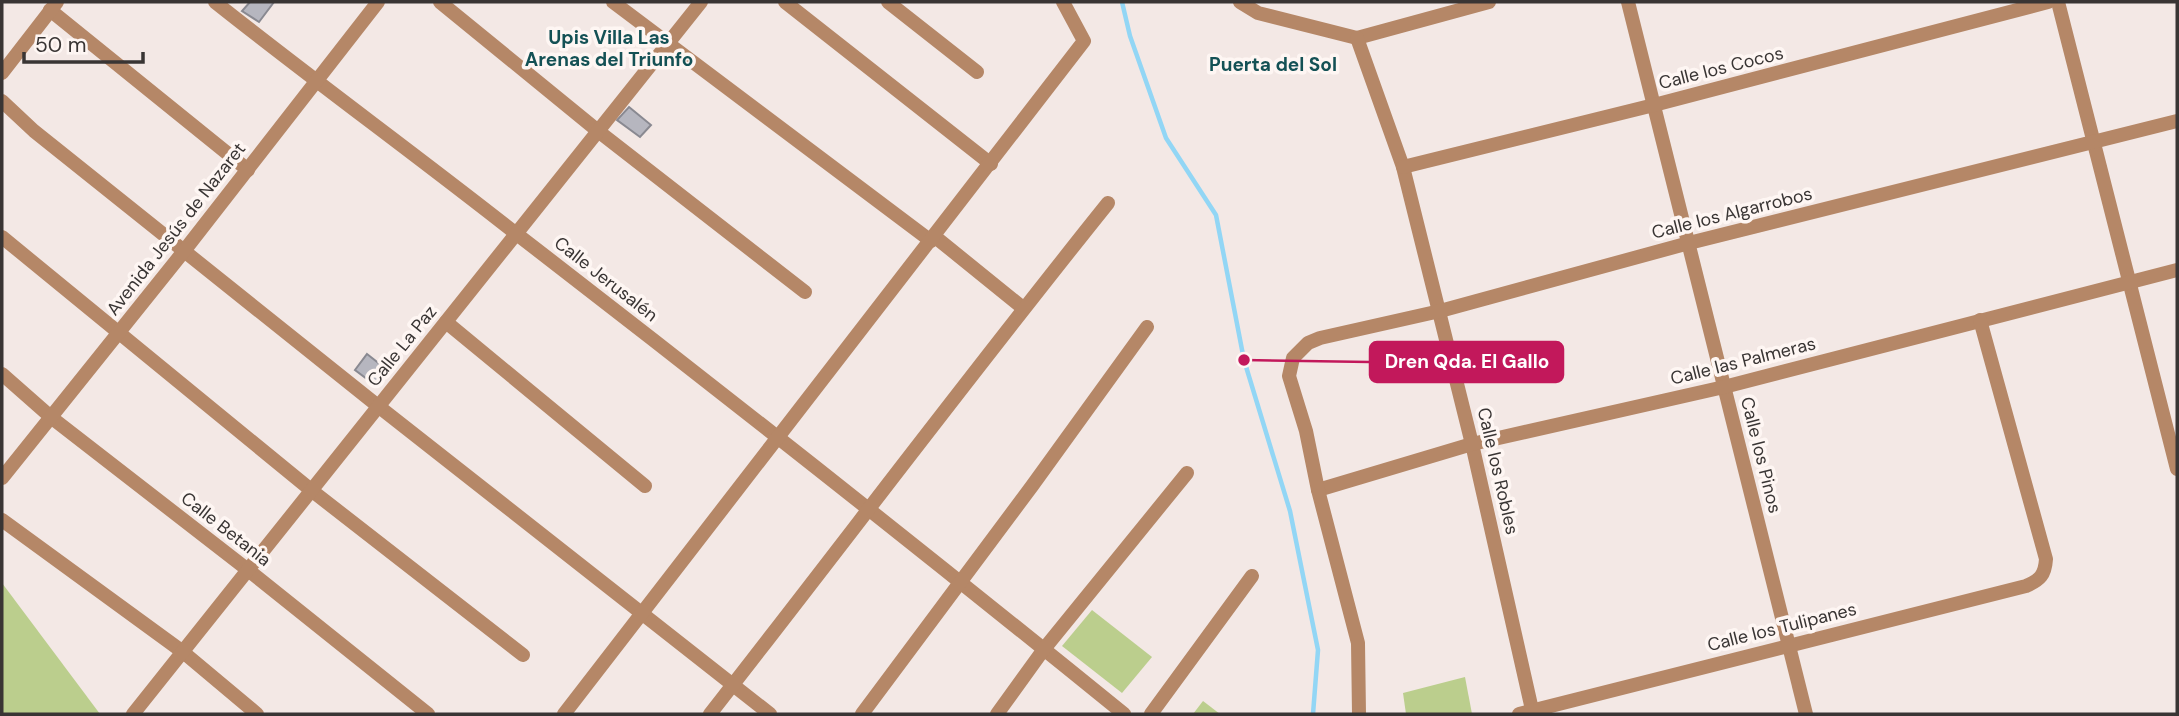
<svg xmlns="http://www.w3.org/2000/svg" width="2179" height="716" font-family="'DM Sans',sans-serif">
  <rect width="100%" height="100%" fill="#f3e8e5"/>
  <g fill="#bbce8d">
    <polygon points="2,583 100,714 2,714"/>
    <polygon points="1092,610 1152,657 1122,693 1062,646"/>
    <polygon points="1465,677 1472,714 1406,714 1403,693"/>
    <polygon points="1203,701 1220,714 1193,714"/>
  </g>
  <g fill="none" stroke-linecap="round" stroke-linejoin="round">
    <polyline stroke="#92d6f5" stroke-width="4.5" points="1122,2 1130,36 1166,138 1216,215 1244,360 1290,511 1318,650 1313,714"/>
  </g>
  <g fill="#b6b6bf" stroke="#898991" stroke-width="2">
    <polygon points="250,2 274,2 259,22 242,11"/>
    <polygon points="629,107 651,125 640,137 617,120"/>
    <polygon points="367,354 386,369 375,385 355,370"/>
  </g>
  <g fill="none" stroke-linecap="round" stroke-linejoin="round">
    <g stroke="#b58767" stroke-width="14">
      <path d="M 215,2 C 313,80 415,154 514,232 C 719,390 923,551 1124,714"/>
      <polyline points="440,2 598,131 805,292"/>
      <polyline points="613,2 931,241"/>
      <polyline points="785,2 991,164"/>
      <polyline points="888,2 977,72"/>
      <polyline points="1240,2 1258,13 1357,38 1489,2"/>
      <polyline points="1628,2 1806,714"/>
      <polyline points="2058,2 2177,469"/>
      <polyline points="50,10 248,170"/>
      <polyline points="1357,38 1403,167 1472,444 1533,714"/>
      <polyline points="2,73 57,2"/>
      <polyline points="2,101 34,131 378,406 770,714"/>
      <polyline points="1403,167 1654,105 2048,2"/>
      <polyline points="934,236 1023,308"/>
      <polyline points="2,237 311,490 523,655"/>
      <polyline points="446,322 645,486"/>
      <polyline points="2,374 52,418 248,570 428,714"/>
      <polyline points="2,478 184,251 378,2"/>
      <polyline points="1318,490 1472,444 1724,387 2177,270"/>
      <polyline points="2,520 183,652 257,714"/>
      <polyline points="133,714 701,2"/>
      <polyline points="564,714 1084,41 1063,2"/>
      <path d="M 710,714 C 843,544 973,371 1108,203"/>
      <polyline points="862,714 1032,486 1147,327"/>
      <polyline points="997,714 1044,649 1187,473"/>
      <polyline points="1151,714 1252,576"/>
      <polyline points="1359,714 1358,643 1318,490 1306,431 1289,376 1293,358 1308,343 1320,338 1440,311 1689,243 2177,121"/>
      <path d="M 1519,714 L 2026,586 C 2040,580 2045,575 2046,559 L 1980,320"/>
    </g>
  </g>
  <g text-anchor="middle" dominant-baseline="central" stroke-width="7" stroke-linejoin="round" paint-order="stroke">
    <g font-size="18" fill="#393534" stroke="#fef6f3">
      <text transform="translate(1721 68) rotate(-14)">Calle los Cocos</text>
      <text transform="translate(1732 213) rotate(-14)">Calle los Algarrobos</text>
      <text transform="translate(176 229) rotate(-52)">Avenida Jesús de Nazaret</text>
      <text transform="translate(606 279) rotate(38)">Calle Jerusalén</text>
      <text transform="translate(402 346) rotate(-51)">Calle La Paz</text>
      <text transform="translate(1743 361) rotate(-14)">Calle las Palmeras</text>
      <text transform="translate(1761 455) rotate(76)">Calle los Pinos</text>
      <text transform="translate(1498 471) rotate(77)">Calle los Robles</text>
      <text transform="translate(226 529) rotate(38)">Calle Betania</text>
      <text transform="translate(1782 627) rotate(-14)">Calle los Tulipanes</text>
    </g>
    <g font-size="19" font-weight="bold" fill="#145155" stroke="#fef6f3">
      <text x="609" y="37">Upis Villa Las<tspan x="609" dy="22">Arenas del Triunfo</tspan></text>
      <text x="1273" y="64">Puerta del Sol</text>
    </g>
  </g>
  <path fill="none" stroke="#c2185b" stroke-width="2.5" d="M1244 360L1370 362"/>
  <circle fill="#c2185b" stroke="#fef6f3" stroke-width="2.5" cx="1244" cy="360" r="7"/>
  <rect fill="#c2185b" stroke="#c2185b" stroke-width="2.5" x="1370" y="342" width="193" height="40" rx="7"/>
  <g font-size="19" text-anchor="middle" font-weight="bold" fill="#fff">
    <text x="1467" y="368">Dren Qda. El Gallo</text>
  </g>
  <rect width="2179" height="716" fill="none" stroke="#393534" stroke-width="7"/>
  <path d="M24 52v10h119v-10" fill="none" stroke="#393534" stroke-width="3.5"/>
  <text x="35" y="52" font-size="21" fill="#393534" stroke="#fef6f3" stroke-width="5" paint-order="stroke">50 m</text>
</svg>
